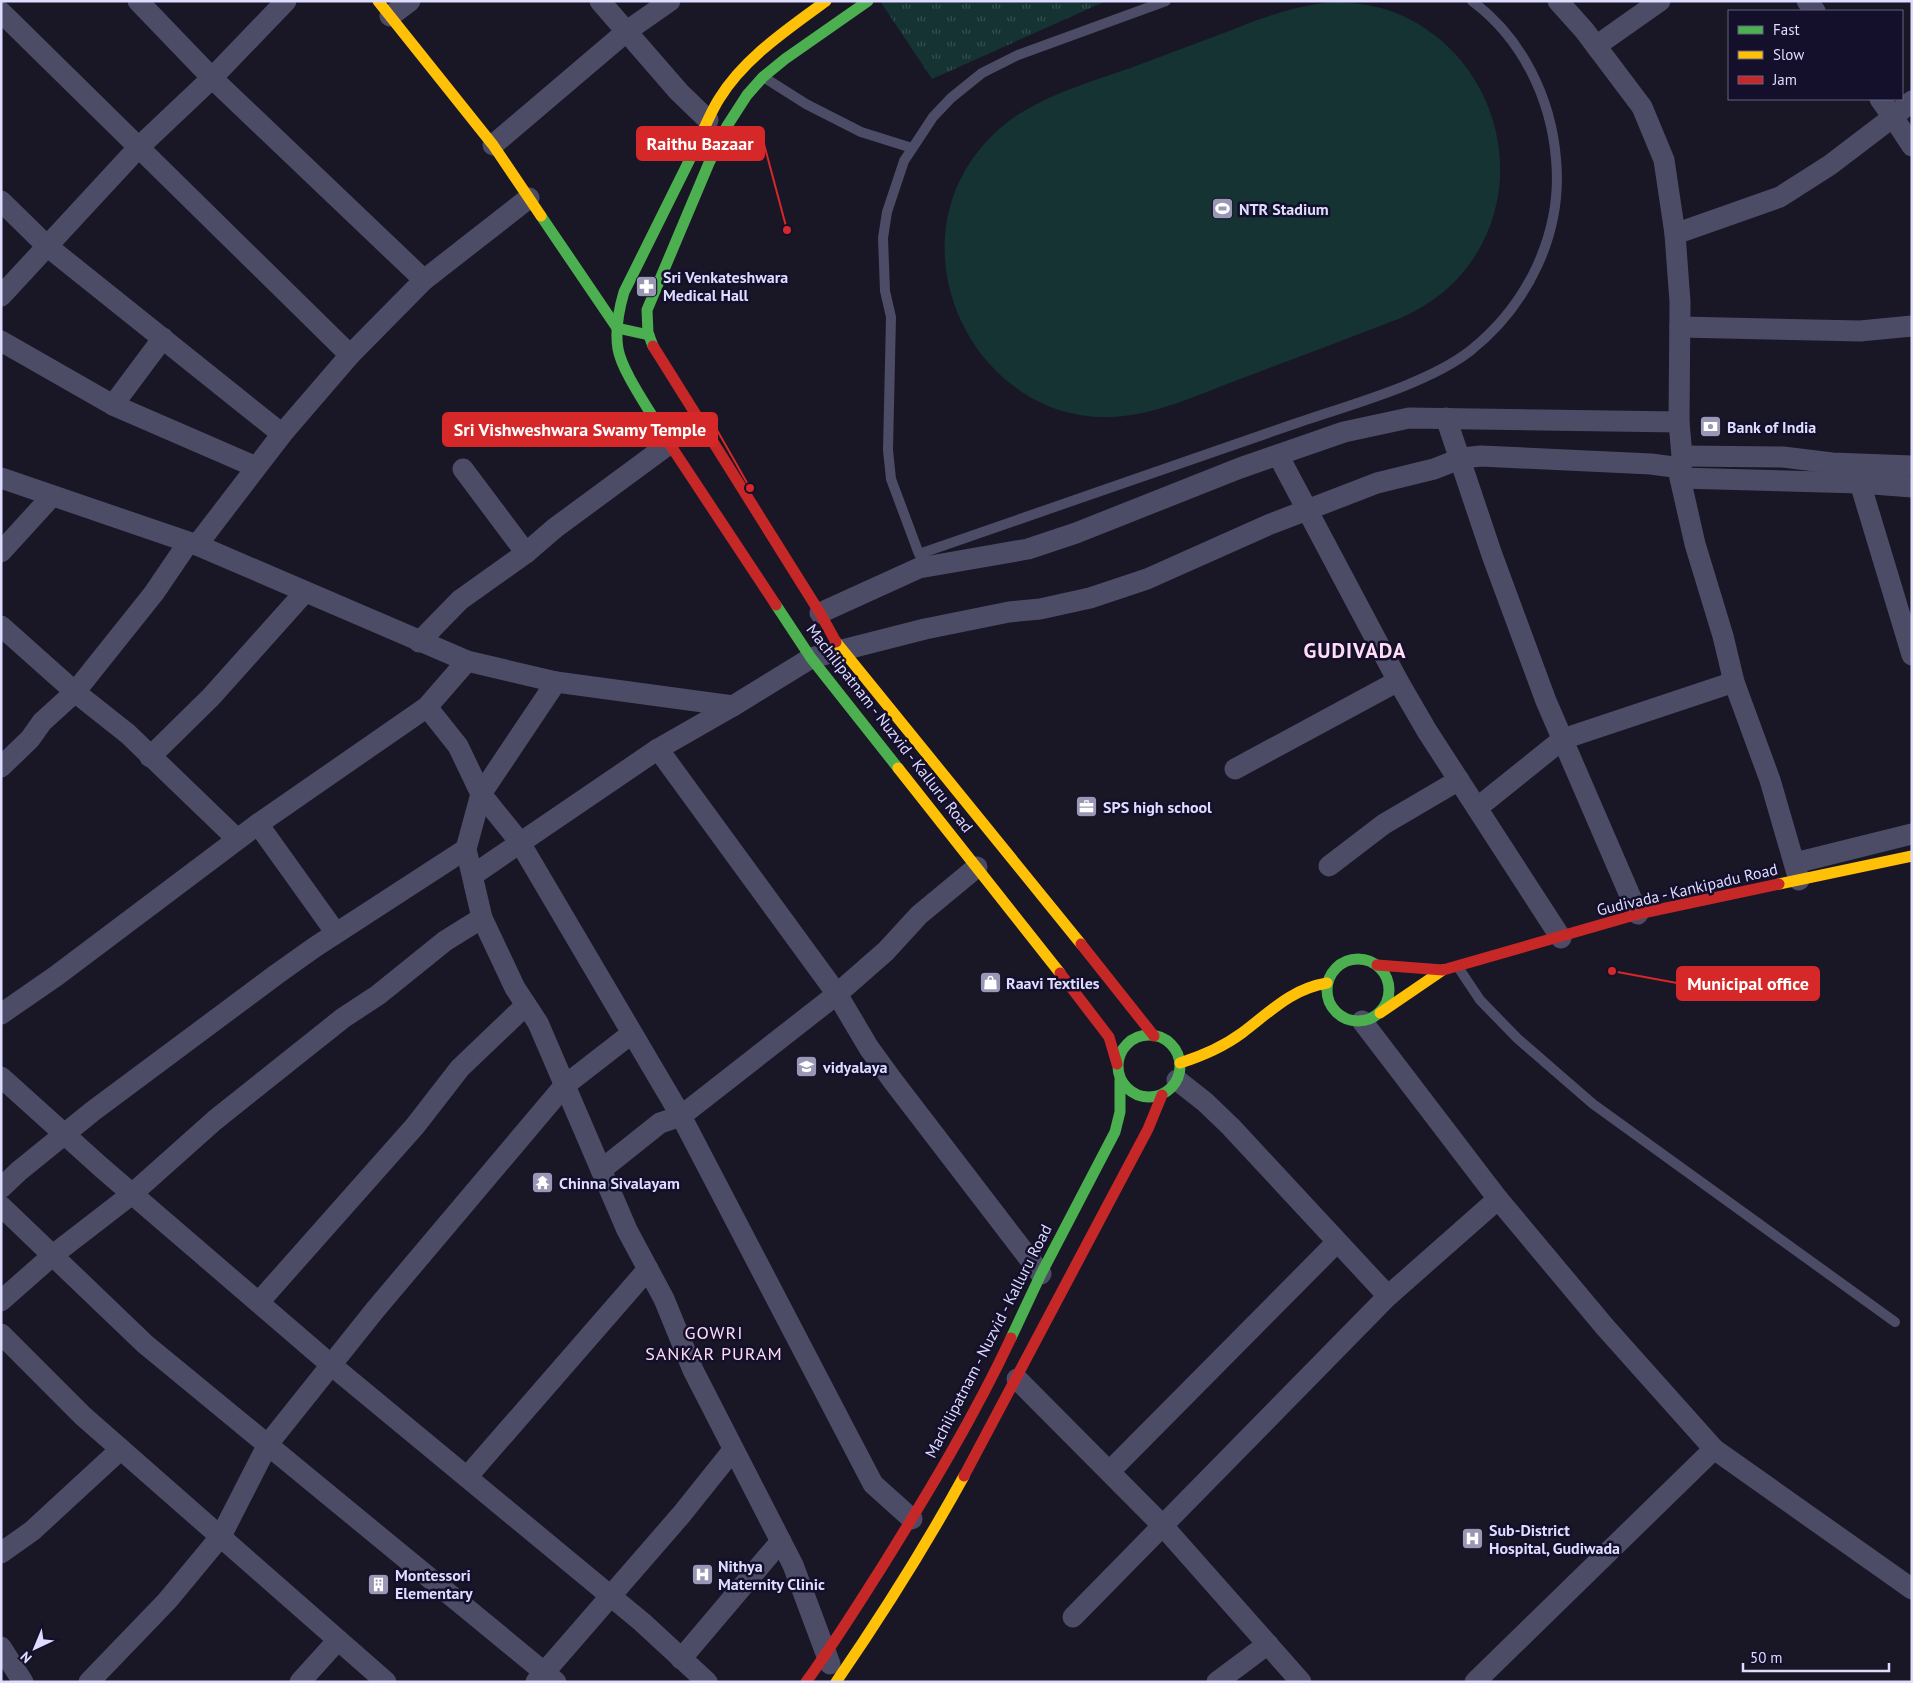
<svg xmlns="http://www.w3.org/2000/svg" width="1913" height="1683" font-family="'PT Sans',sans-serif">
  <defs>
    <pattern id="park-tufts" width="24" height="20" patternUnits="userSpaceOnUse" patternTransform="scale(1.25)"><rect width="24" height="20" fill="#143332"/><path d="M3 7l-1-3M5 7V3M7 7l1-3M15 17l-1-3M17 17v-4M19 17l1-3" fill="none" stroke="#365051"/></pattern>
  </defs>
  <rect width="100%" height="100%" fill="#191626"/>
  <polygon fill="url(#park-tufts)" points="880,1 1106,1 932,79"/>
  <path fill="#143332" d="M 1337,2 C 1360,3 1382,6 1403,16 C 1496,59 1530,178 1471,262 C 1453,288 1429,305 1401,318 C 1346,339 1291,360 1235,381 C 1195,396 1155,415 1112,417 C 979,422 896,260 976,154 C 989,137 1005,122 1024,111 C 1057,91 1097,80 1133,67 C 1165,55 1197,43 1229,31 C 1265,17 1298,4 1337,2 Z"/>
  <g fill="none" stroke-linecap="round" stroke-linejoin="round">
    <g stroke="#4c4c67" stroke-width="10">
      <path d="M 1166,1 L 1018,55 L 982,73 L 951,98 L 933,117 L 904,161 L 887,212 L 883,238 L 885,291 L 891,317 L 888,450 L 891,479 L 919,554 C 1043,511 1167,468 1291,425 C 1345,406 1426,385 1470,351 C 1528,305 1563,233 1556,159 C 1551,98 1522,38 1472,1"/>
      <polyline points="765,78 806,104 861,132 912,148"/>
      <polyline points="1458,967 1480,1000 1518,1039 1593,1104 1895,1322"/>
    </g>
    <g stroke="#4c4c67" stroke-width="21">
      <polyline points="138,1 212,78 424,280"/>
      <polyline points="600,1 679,92 708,120"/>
      <polyline points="1558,1 1584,30 1642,107 1664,160 1675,234 1680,302 1679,422 1682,456 1680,478 1695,544 1723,636 1734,682 1770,780 1799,880"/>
      <polyline points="1807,1 1815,11"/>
      <polyline points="1,12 350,355"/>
      <polyline points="390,16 410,1"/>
      <polyline points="1596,46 1660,1"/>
      <polyline points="1912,101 1893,117 1912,146"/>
      <polyline points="493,145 627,31 670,1"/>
      <polyline points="1,201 47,246 282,434"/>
      <polyline points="1675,234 1780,197 1830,165 1893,117 1880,99"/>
      <polyline points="1,296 138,148 212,78 286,1"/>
      <polyline points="1680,327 1860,331 1912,326"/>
      <polyline points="1,341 113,405 256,467"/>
      <polyline points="113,405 163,338"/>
      <polyline points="1446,418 1492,555 1546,701 1638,914"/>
      <polyline points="1278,455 1398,681 1427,731 1561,938"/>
      <polyline points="1682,456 1783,457 1832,463 1912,466"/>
      <polyline points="463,469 526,553"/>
      <polyline points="1,478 197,545 467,661 556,682 733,706 811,658 925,629 1009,612 1040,609 1090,598 1147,579 1268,525 1377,483 1434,469 1462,458 1481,456 1651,464 1681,468"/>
      <polyline points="1680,478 1860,483 1912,487"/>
      <polyline points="1860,483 1912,655"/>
      <polyline points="197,545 282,434 350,355 424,280 529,198"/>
      <polyline points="1,552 52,496"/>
      <polyline points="820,613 919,568 1028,549 1076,533 1240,468 1344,432 1409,418 1679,422"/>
      <polyline points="1,626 75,692 128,734 237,839"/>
      <polyline points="419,642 460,600 526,553 555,528 669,444"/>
      <polyline points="556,682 481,794 466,849 482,918 515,988 538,1023 627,1230 664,1299 693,1370 793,1565 830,1664"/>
      <polyline points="427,707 458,746 481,794 519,841 681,1116 873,1484 912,1519"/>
      <polyline points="658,749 837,994 869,1048 893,1081 1041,1274"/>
      <polyline points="150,757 211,697 305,592"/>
      <polyline points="1,767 30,739 42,722 75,692 154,593 188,543"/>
      <polyline points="1235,769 1398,681"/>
      <polyline points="1477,808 1563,739 1734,682"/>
      <polyline points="258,824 336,933"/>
      <polyline points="1795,863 1912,834"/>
      <polyline points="1329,866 1384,824 1459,780"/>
      <polyline points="473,875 658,749 733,706"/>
      <polyline points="1,1014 56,976 258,824 427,707 467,661"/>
      <polyline points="1362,1021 1498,1199 1605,1327 1714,1449 1912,1589"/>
      <polyline points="1,1077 102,1168 330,1364 642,1622 707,1682"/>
      <polyline points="1177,1080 1205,1102 1231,1127 1388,1296"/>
      <polyline points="601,1170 660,1123 681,1116 837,994 886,951 919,915 977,867"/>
      <polyline points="1,1188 19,1171 93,1111 277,974 315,947 466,849"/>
      <polyline points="1,1206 145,1344 556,1682"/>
      <polyline points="1,1301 53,1255 132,1194 215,1120 343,1018 378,995 445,941 482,918"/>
      <polyline points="259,1302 415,1126 460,1068 526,1005"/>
      <polyline points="1,1334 83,1416 386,1682"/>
      <polyline points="1017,1379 1163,1526 1301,1682"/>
      <polyline points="1110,1471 1337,1242"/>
      <polyline points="467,1477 648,1269"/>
      <polyline points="1,1553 32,1531 121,1449"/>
      <polyline points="1073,1617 1388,1296 1498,1199"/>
      <polyline points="1,1647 23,1682"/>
      <polyline points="681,1659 781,1541"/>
      <polyline points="89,1682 167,1601 221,1536 268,1444 375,1310 564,1086 631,1034"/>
      <polyline points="300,1682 338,1640"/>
      <polyline points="536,1682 681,1515 733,1450"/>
      <polyline points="1217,1682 1268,1644"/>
      <polyline points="1475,1682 1714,1449"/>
    </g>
    <g stroke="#4caf50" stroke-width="11">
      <polyline points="541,216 617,328 649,335"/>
      <polyline points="653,346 648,333 647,310 709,163 727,126 747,95 763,77 785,59 868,1"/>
      <path d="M 663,434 C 651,412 622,372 618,349 C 615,331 619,309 624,292 L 694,151"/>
      <polyline points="776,605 811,658 898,768"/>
      <circle cx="1358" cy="990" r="31"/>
      <circle cx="1149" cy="1066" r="31"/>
      <polyline points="1011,1338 1041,1274 1115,1132 1120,1112 1120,1080"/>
    </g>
    <g stroke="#ffc107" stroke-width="11">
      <polyline points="378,1 493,145 541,216"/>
      <path d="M 694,151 C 702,134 709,115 719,99 C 744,58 788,29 826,1"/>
      <polyline points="836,642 1081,944"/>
      <polyline points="898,768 1060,973"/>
      <polyline points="1779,884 1912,856"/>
      <polyline points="1380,1013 1443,970"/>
      <path d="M 1180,1063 C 1202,1056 1223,1047 1242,1033 C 1270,1012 1291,989 1327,983"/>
      <path d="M 836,1682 C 882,1615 925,1547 964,1476"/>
    </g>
    <g stroke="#c62828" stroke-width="11">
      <polyline points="653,346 820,613 836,642"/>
      <polyline points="663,434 776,605"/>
      <polyline points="1081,944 1154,1036"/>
      <polyline points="1377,965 1443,970 1638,914 1779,884"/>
      <polyline points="1060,973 1109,1037 1117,1064"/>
      <polyline points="964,1476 1148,1129 1162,1095"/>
      <path d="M 806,1682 C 833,1645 857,1606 882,1567 C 928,1493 974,1417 1011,1338"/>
    </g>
  </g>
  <defs>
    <symbol id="stadium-square" viewBox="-11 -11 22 22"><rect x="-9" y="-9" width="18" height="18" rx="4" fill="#9997b3" stroke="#14102c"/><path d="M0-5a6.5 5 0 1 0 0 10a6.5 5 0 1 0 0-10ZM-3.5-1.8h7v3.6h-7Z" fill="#fff"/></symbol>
    <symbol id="pharmacy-square" viewBox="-11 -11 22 22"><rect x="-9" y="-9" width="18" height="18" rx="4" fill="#9997b3" stroke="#14102c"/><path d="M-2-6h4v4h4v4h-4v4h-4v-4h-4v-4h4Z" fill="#fff"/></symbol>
    <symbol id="bank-square" viewBox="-11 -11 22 22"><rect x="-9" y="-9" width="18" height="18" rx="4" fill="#9997b3" stroke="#14102c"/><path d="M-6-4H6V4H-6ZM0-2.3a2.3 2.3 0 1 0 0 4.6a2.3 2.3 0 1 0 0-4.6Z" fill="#fff"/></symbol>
    <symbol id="office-square" viewBox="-11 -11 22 22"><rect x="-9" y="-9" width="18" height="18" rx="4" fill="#9997b3" stroke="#14102c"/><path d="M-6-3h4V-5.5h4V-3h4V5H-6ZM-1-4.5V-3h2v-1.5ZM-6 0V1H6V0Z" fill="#fff"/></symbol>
    <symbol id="shop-square" viewBox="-11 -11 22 22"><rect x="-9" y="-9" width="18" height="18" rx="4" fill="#9997b3" stroke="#14102c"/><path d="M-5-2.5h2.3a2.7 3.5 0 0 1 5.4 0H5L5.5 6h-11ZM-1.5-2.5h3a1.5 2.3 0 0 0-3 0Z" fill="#fff"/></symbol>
    <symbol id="university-square" viewBox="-11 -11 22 22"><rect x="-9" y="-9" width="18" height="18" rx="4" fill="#9997b3" stroke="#14102c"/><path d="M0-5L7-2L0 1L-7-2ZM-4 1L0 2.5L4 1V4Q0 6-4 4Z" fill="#fff"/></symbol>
    <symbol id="temple-square" viewBox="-11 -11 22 22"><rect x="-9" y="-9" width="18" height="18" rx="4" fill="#9997b3" stroke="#14102c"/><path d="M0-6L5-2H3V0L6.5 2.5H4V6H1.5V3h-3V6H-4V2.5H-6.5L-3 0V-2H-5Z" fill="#fff"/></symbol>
    <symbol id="hospital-square" viewBox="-11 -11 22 22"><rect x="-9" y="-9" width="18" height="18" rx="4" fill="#9997b3" stroke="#14102c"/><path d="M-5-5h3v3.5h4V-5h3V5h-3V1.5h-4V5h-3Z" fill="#fff"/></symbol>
    <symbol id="building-square" viewBox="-11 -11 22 22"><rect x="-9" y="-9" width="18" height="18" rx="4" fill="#9997b3" stroke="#14102c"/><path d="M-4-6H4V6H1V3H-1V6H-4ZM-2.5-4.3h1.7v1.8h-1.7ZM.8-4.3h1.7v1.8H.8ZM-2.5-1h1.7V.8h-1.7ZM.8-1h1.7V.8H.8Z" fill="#fff"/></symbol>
  </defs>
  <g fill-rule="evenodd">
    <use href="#stadium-square" x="1210" y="196" width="25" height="25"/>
    <use href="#pharmacy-square" x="634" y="274" width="25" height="25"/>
    <use href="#bank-square" x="1698" y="414" width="25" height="25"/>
    <use href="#office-square" x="1074" y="794" width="25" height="25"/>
    <use href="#shop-square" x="978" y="970" width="25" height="25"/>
    <use href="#university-square" x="794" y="1054" width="25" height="25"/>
    <use href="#temple-square" x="530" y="1170" width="25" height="25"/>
    <use href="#hospital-square" x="1460" y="1526" width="25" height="25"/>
    <use href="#hospital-square" x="690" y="1562" width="25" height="25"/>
    <use href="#building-square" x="366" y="1572" width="25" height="25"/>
  </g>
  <g text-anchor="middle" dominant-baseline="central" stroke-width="5" stroke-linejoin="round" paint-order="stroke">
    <g font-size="16" font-weight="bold" fill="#dedcff" stroke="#14102c" text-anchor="start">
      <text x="1239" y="209">NTR Stadium</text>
      <text x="663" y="277">Sri Venkateshwara<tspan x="663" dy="18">Medical Hall</tspan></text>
      <text x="1727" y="427">Bank of India</text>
      <text x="1103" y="807">SPS high school</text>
      <text x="1006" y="983">Raavi Textiles</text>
      <text x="823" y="1067">vidyalaya</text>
      <text x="559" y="1183">Chinna Sivalayam</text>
      <text x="1489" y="1530">Sub-District<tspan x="1489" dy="18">Hospital, Gudiwada</tspan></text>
      <text x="718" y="1566">Nithya<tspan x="718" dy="18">Maternity Clinic</tspan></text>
      <text x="395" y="1575">Montessori<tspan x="395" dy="18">Elementary</tspan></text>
    </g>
    <g font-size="16" fill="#dedcff" stroke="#14102c">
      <text transform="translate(890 728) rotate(52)">Machilipatnam - Nuzvid - Kalluru Road</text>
      <text transform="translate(1687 889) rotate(-13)">Gudivada - Kankipadu Road</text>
      <text transform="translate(988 1341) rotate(-63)">Machilipatnam - Nuzvid - Kalluru Road</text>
    </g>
    <g font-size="18" letter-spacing="1" fill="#ffdef4" stroke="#14102c">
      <text x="714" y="1332">GOWRI<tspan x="714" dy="21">SANKAR PURAM</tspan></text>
    </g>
    <g font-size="21" font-weight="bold" letter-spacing="1" fill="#ffdef4" stroke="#14102c">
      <text x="1355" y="650">GUDIVADA</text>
    </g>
  </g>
  <path fill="none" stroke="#d62828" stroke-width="2" d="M787 230L764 144M750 488L717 430M1612 971L1677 983"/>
  <g fill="#d62828" stroke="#14102c" stroke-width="2">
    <circle cx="787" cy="230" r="5"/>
    <circle cx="750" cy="488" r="5"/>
    <circle cx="1612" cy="971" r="5"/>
  </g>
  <g fill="#d62828" stroke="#d62828" stroke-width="2">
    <rect x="637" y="127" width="127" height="33" rx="5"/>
    <rect x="443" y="413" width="274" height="33" rx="5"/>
    <rect x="1677" y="967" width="142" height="33" rx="5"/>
  </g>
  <g font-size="18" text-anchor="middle" font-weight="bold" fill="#fff">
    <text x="700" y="150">Raithu Bazaar</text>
    <text x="580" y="436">Sri Vishweshwara Swamy Temple</text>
    <text x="1748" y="990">Municipal office</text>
  </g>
  <rect width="1913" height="1683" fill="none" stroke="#dedcff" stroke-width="5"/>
  <rect x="1728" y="10" width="175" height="90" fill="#14102c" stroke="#656280"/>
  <rect x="1738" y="26" width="25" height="8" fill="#4caf50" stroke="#656280"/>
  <text x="1773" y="35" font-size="15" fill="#dedcff">Fast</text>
  <rect x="1738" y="51" width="25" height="8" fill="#ffc107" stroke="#656280"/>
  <text x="1773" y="60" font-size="15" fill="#dedcff">Slow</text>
  <rect x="1738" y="76" width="25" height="8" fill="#c62828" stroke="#656280"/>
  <text x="1773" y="85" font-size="15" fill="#dedcff">Jam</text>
  <g transform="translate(35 1648) rotate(224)" stroke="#14102c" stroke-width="4" paint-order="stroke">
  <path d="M0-4L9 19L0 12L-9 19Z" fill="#dedcff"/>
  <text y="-8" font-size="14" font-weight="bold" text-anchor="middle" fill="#dedcff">N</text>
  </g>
  <path d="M1743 1663v8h146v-8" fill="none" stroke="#dedcff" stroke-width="2.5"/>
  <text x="1750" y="1663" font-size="15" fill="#dedcff" stroke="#14102c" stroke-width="4" paint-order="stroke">50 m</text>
</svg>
